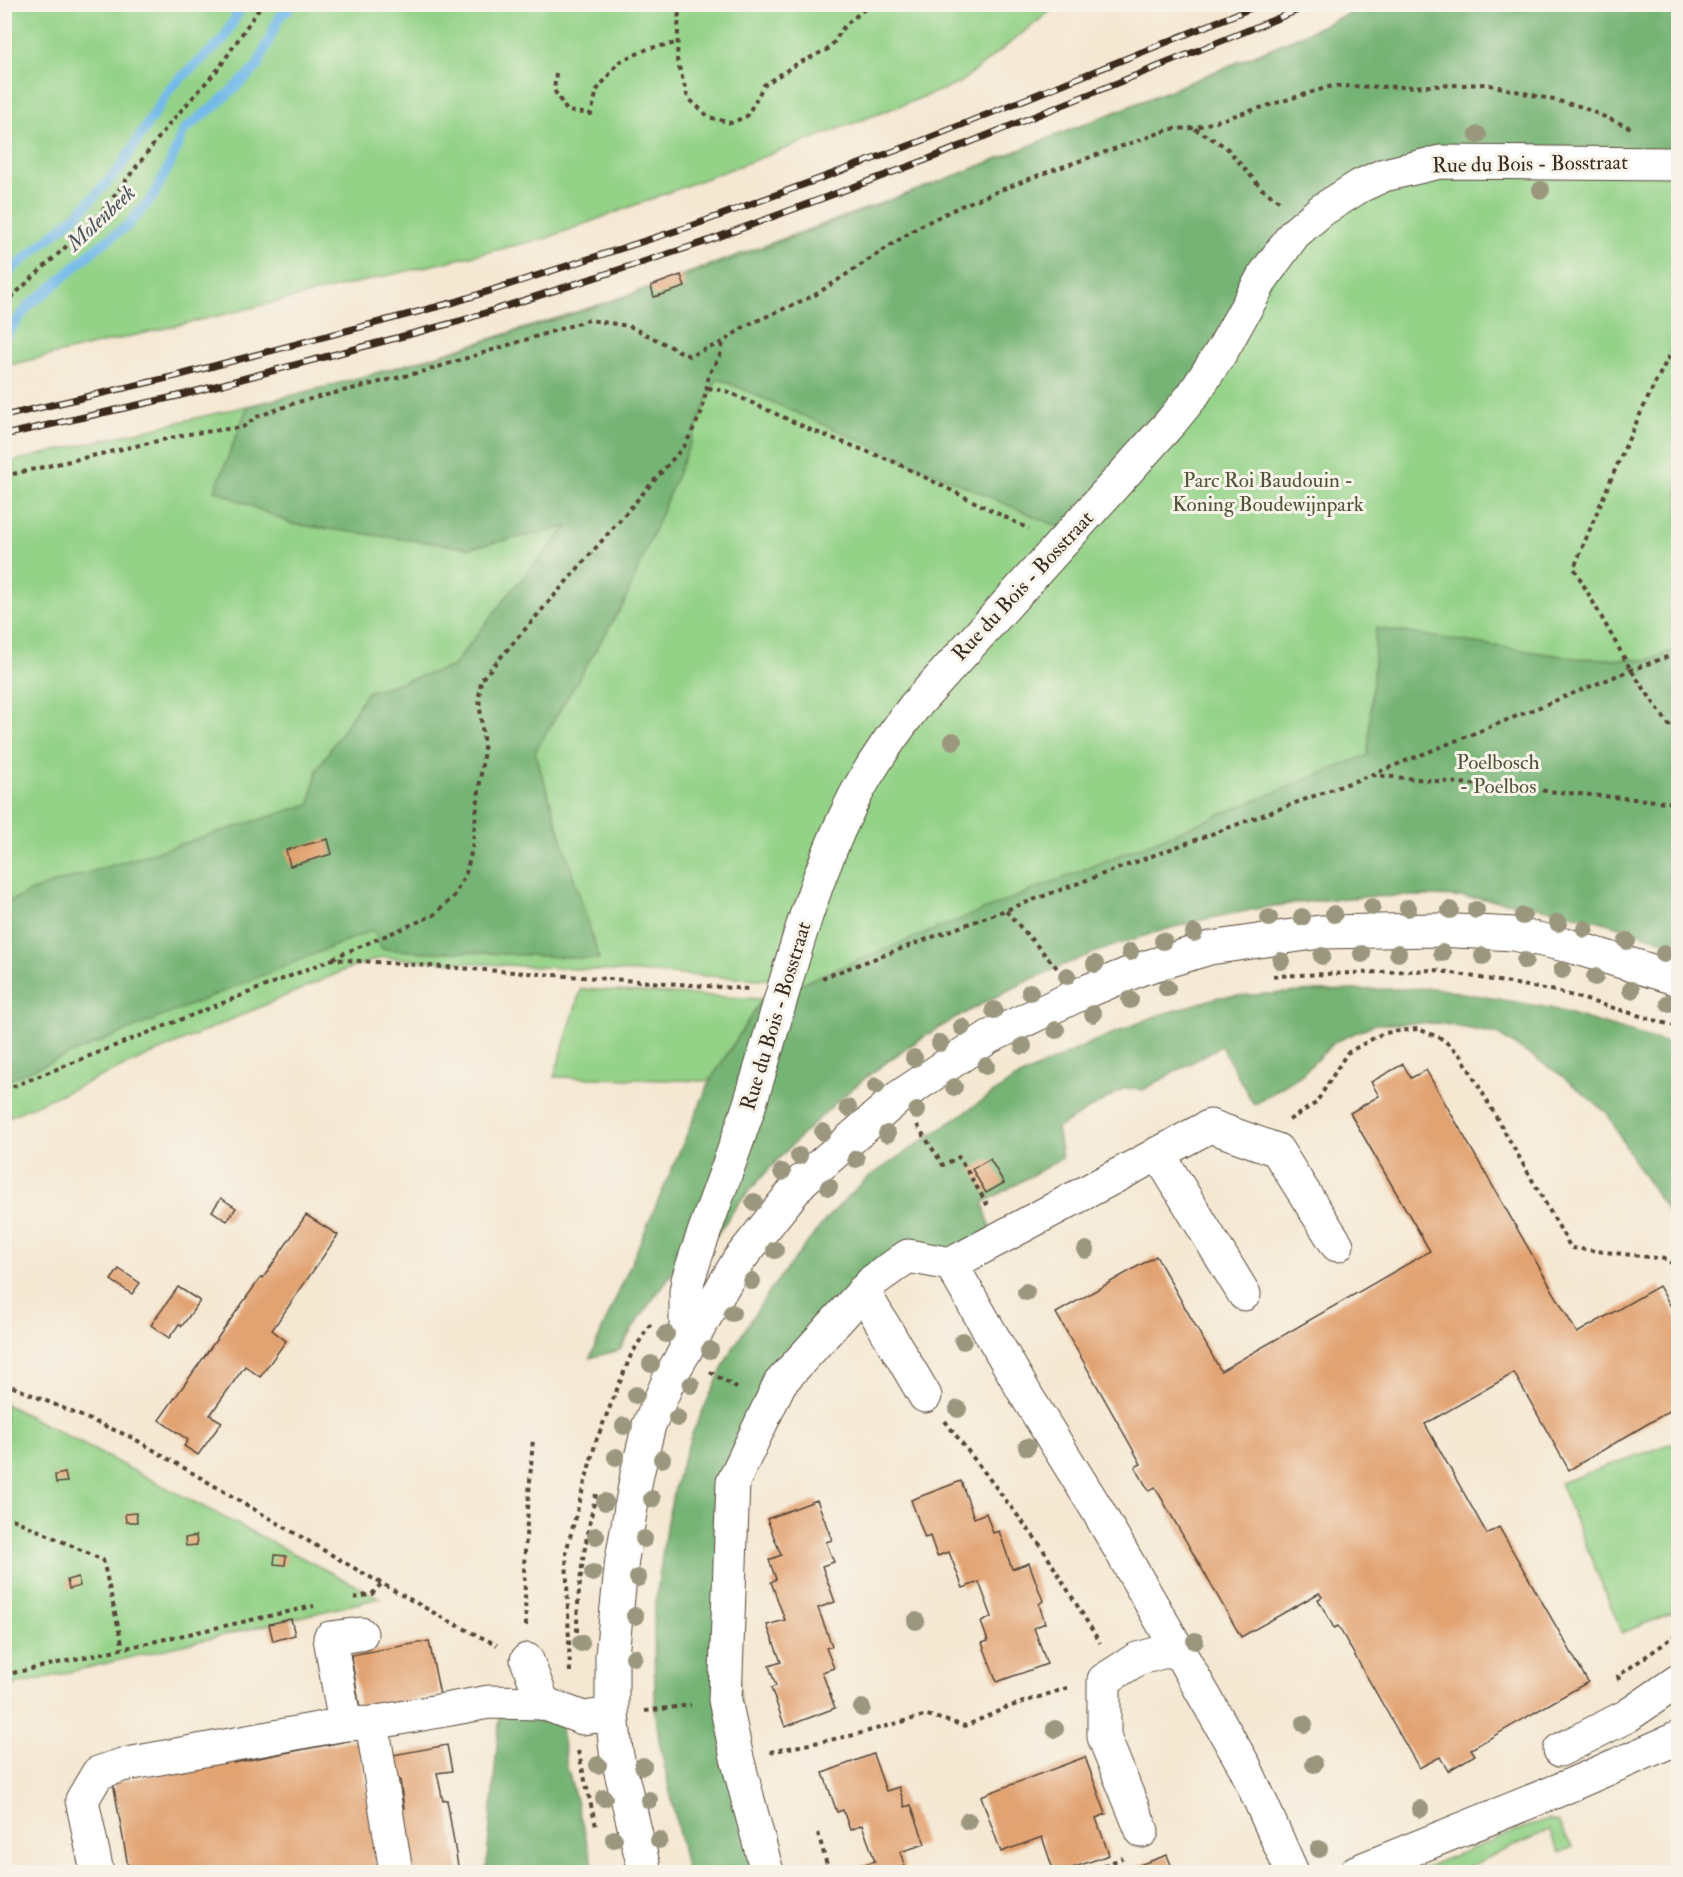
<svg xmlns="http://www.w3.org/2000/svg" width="1683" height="1877" font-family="'IM FELL Double Pica',serif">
  <rect width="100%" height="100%" fill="#f7f3e8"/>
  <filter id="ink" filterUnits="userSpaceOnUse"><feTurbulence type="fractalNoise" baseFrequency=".0167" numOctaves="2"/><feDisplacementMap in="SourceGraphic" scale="12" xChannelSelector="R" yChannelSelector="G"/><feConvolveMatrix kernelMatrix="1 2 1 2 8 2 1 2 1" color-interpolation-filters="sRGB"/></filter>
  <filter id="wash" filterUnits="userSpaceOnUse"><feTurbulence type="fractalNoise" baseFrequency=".008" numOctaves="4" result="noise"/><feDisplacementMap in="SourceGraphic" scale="24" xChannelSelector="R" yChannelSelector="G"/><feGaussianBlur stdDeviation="1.35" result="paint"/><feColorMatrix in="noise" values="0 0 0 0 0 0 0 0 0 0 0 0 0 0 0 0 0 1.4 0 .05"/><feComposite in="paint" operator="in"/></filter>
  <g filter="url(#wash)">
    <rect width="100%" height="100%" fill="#f5e8d3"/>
    <g fill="#93d287" stroke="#677e52" stroke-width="1.5">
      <polygon points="4,5 5,4 1058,5 958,84 547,238 5,366"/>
      <path d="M 1366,5 L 1678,5 L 1678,946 C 1633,930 1586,915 1538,906 C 1307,867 1053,933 868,1076 C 819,1113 777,1159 738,1204 L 779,980 L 415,960 L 383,957 L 345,970 L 8,1117 L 5,1122 L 5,463 L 319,389 L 425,359 L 611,301 L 939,182 L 1195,80 L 1316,29 Z"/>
      <polygon points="581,989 762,999 710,1081 554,1077"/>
      <polygon points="5,1404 372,1594 380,1598 11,1686 5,1721"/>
      <polygon points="1678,1441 1678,1610 1622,1633 1560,1483"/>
      <polygon points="1547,1819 1558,1822 1572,1847 1560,1853 1549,1830 1457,1872 1413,1872"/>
    </g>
    <g fill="#76b474" stroke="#586f49" stroke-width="1.5">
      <path d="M 1366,5 L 1678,5 L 1678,155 L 1350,184 L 1201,367 L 1063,529 L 717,378 L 625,601 L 535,752 L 599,959 L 468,952 L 422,952 L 382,949 L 373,930 L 5,1081 L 5,903 L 42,887 L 310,804 L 317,770 L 367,692 L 452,667 L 511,591 L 568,527 L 469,548 L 292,524 L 215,490 L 248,406 C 505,345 757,254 1002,157 C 1124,108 1248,63 1366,5 Z"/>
      <path d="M 1376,628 L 1575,658 L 1648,660 L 1678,649 L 1678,946 C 1618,924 1557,908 1493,900 C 1464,896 1435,896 1407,896 C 1257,896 1112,934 980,1005 C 940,1026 900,1050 865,1078 C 820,1114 780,1156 742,1199 C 731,1212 716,1239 705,1249 C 699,1254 689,1253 683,1259 C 676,1266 671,1275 665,1283 C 648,1305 633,1326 620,1350 L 590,1358 L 710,1081 L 762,999 L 1368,755 Z"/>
      <polygon points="1434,988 1550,1008 1678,1046 1678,1227 1634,1161 1607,1113 1558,1073 1497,1034 1438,1023 1375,1024 1335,1042 1301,1075 1254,1105 1221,1046 1143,1090 1125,1088 1057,1128 1062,1158 983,1203 991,1230 975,1244 936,1251 910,1238 864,1270 721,1478 755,1872 687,1872 659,1740 655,1707 654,1613 667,1521 678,1475 692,1434 728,1356 770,1290 827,1218 866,1179 1013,1080 1097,1040 1156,1016 1219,997 1316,991"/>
      <polygon points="500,1712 560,1723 567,1767 595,1872 486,1872"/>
    </g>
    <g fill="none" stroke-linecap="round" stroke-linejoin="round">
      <g stroke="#71b9e9" stroke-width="10">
        <polyline points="1672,4 1678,15"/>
        <polyline points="4,276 79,213 120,168 171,87 223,40 243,4"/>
        <polyline points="4,338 30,304 49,290 95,249 127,226 152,198 170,164 184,130 216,105 257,67 279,18 293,4"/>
      </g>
    </g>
    <g id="blocks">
      <g fill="#e2a372">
        <polygon points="681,275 685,287 654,297 651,286"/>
        <polygon points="328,839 332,854 290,866 286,850"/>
        <polygon points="1403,1064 1411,1078 1426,1070 1577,1333 1659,1286 1678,1319 1678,1406 1569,1470 1514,1373 1425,1424 1487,1534 1499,1527 1588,1682 1471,1749 1475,1755 1448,1771 1440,1757 1419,1768 1338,1626 1334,1628 1318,1599 1322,1597 1319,1593 1241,1637 1155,1487 1149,1491 1135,1467 1141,1464 1056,1313 1156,1256 1221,1371 1430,1251 1350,1113 1379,1096 1371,1082"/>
        <polygon points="990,1159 1004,1183 986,1193 972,1169"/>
        <polygon points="221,1198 236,1208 227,1221 212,1211"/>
        <polygon points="306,1215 338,1235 272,1330 286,1341 260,1377 245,1366 210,1415 222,1422 198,1455 184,1446 188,1440 159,1420 261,1277 263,1278"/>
        <polygon points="119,1269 140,1283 132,1294 111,1280"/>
        <polygon points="178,1287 200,1301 182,1326 179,1324 169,1338 151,1325"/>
        <polygon points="65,1473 67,1482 56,1483 55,1475"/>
        <polygon points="961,1481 974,1518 986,1513 993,1533 999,1531 1012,1569 1029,1563 1043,1601 1039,1604 1045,1623 1034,1628 1047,1664 997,1682 982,1643 988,1641 981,1622 992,1617 979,1582 963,1588 949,1552 937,1556 930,1536 925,1538 911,1500"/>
        <polygon points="817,1500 832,1540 826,1542 834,1562 822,1566 835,1602 818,1608 832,1646 826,1648 834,1668 822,1672 835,1708 785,1727 771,1688 776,1686 769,1666 781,1662 767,1625 785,1620 771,1582 776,1579 769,1560 781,1555 767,1519"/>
        <polygon points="136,1513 137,1522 126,1522 125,1514"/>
        <polygon points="196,1536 197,1545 186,1546 185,1538"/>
        <polygon points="275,1555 286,1556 285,1565 274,1564"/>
        <polygon points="78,1577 80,1586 69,1589 67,1580"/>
        <polygon points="291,1619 295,1635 273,1641 269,1624"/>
        <polygon points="429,1641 440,1695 360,1709 351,1655"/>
        <polygon points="358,1739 381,1868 353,1872 129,1872 113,1782 233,1761 233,1763"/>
        <polygon points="447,1745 452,1771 437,1773 443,1801 447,1800 459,1872 412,1872 400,1809 404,1808 400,1780 397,1781 393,1755"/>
        <polygon points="873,1754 886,1791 899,1787 905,1807 911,1805 925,1844 900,1852 907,1872 850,1872 849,1869 875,1861 862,1825 850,1830 843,1810 837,1812 823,1773"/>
        <polygon points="1085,1757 1106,1814 1096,1818 1109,1855 1061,1872 1054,1872 1042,1837 1001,1852 981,1796"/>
        <polygon points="1167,1855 1174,1872 1120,1872"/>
      </g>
    </g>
  </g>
  <g filter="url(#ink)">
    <use href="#blocks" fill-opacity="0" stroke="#574639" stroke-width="1.5"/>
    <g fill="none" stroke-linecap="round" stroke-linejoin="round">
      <defs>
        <g id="minor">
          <polyline points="1158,1153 1244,1294"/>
          <polyline points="863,1291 925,1396"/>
          <path d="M 686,1348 L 686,1291 L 688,1280 C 707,1219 732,1161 751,1100 C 782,1002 804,899 850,806 C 867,771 890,738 914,707 L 1171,422 L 1193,395 L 1223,349 L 1263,277 L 1294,234 L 1322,210 L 1360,186 L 1384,175 L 1440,162 L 1678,164"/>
          <polyline points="527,1660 543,1703 583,1718 612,1714"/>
          <polyline points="372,1723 396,1872"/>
          <polyline points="345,1724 330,1638 361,1634"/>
          <polyline points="1560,1750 1627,1716 1678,1681"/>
          <polyline points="1142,1831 1104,1737 1104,1680 1137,1659 1177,1648"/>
          <polyline points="97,1872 82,1800 98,1773 122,1765 345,1724 372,1723 489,1702 543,1703"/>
          <polyline points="645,1872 616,1751 612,1714 612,1655 622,1559 637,1474 649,1425 671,1375 738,1261 802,1181 899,1097 989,1037 1078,995 1140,969 1210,948 1320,932 1437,930 1514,934 1570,946 1678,979"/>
          <polyline points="767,1872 737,1758 725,1700 733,1482 780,1383 873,1281 908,1256 951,1264"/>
          <polyline points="1292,1872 1245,1767 1177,1648 1095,1506 1026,1395 951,1264 1210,1126 1277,1150 1337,1245"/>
          <polyline points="1356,1872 1559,1790 1678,1738"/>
        </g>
      </defs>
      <use href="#minor" stroke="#574639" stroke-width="35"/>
      <g stroke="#574639" stroke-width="4" stroke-dasharray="4.5 4.5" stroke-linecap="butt">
        <polyline points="679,4 677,60 688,98 709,117 731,123 747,116 764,85 795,65 830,48 845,25 871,4"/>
        <polyline points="556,73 554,90 567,111 591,114 597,90 619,62 650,48 677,43"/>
        <polyline points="1195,129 1226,147 1262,189 1279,201"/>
        <polyline points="4,304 97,218 170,123 219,68 262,4"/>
        <path d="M 1678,340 C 1637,414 1606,490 1574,568 L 1631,670 L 1678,738"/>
        <polyline points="708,388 726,391 811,430 892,461 1029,529"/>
        <polyline points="4,476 188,434 243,427 256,417 298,402 425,371 589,320 629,326 689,356 723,342 745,326 815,295 920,226 963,205 1042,174 1171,129 1194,128 1332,86 1404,87 1486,84 1579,106 1631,128"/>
        <polyline points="1372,775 1678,803"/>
        <polyline points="1006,911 1057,968"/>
        <polyline points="333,958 434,915 454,896 466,873 472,849 484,748 479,698 481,680 685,445 702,412 709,374 720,355 723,342"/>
        <polyline points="1273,976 1435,970 1556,991 1678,1027"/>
        <polyline points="822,978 1371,775 1631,670 1678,653"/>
        <polyline points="4,1090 333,959 748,989"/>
        <polyline points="1289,1120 1316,1103 1347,1053 1383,1033 1418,1029 1443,1039 1462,1057 1571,1248 1666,1259 1678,1268"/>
        <polyline points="917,1125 943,1165 959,1157 988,1206"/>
        <polyline points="1677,1317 1678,1317"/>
        <polyline points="710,1372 740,1390"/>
        <polyline points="4,1383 133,1438 354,1568 443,1618 497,1645"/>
        <polyline points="945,1421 1041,1546 1100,1643"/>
        <polyline points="4,1515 103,1560 123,1648"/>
        <polyline points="354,1598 372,1594 382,1583"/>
        <polyline points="526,1626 524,1565 533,1438"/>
        <path d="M 577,1641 C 576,1591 585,1542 596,1494"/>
        <polyline points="570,1672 566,1552 596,1441 631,1355 649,1326 653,1324"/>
        <polyline points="4,1675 314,1606"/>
        <polyline points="1619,1680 1618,1676 1678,1634"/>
        <polyline points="645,1711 691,1705"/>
        <polyline points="578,1751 596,1826"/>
        <polyline points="770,1752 854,1735 927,1715 965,1726 1008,1707 1070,1687"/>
        <polyline points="818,1833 829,1872"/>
        <polyline points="1087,1872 1123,1858"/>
      </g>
      <use href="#minor" stroke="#fff" stroke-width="33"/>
      <defs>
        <g id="rail">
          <polyline points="4,416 176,376 455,302 694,225 919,142 1261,4"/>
          <polyline points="4,435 178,396 460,321 702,243 926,160 1313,4"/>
        </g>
      </defs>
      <use href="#rail" stroke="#3b2a1e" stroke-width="7"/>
      <use href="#rail" stroke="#f7f3e8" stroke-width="4.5" stroke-dasharray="14" stroke-linecap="butt"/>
    </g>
    <g fill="#9b977e">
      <circle cx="1478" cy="135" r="9"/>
      <circle cx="1541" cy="190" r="9"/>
      <circle cx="953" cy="741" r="9"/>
      <circle cx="1372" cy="907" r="9"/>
      <circle cx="1408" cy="908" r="9"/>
      <circle cx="1450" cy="910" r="9"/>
      <circle cx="1476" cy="910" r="9"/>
      <circle cx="1334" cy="914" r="9"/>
      <circle cx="1523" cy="916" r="9"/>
      <circle cx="1302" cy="917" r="9"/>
      <circle cx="1269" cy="918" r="9"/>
      <circle cx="1558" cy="923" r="9"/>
      <circle cx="1585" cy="929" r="9"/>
      <circle cx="1194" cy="933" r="9"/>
      <circle cx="1163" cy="941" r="9"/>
      <circle cx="1627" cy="941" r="9"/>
      <circle cx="1130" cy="952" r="9"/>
      <circle cx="1398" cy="953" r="9"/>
      <circle cx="1442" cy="953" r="9"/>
      <circle cx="1362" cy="954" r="9"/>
      <circle cx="1664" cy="954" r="9"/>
      <circle cx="1322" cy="956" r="9"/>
      <circle cx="1483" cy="956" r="9"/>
      <circle cx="1281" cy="961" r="9"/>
      <circle cx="1525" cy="961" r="9"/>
      <circle cx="1095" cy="964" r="9"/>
      <circle cx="1562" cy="970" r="9"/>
      <circle cx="1067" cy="976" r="9"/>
      <circle cx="1595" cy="977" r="9"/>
      <circle cx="1167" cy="988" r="9"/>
      <circle cx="1631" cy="990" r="9"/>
      <circle cx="1030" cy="992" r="9"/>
      <circle cx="1130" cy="1000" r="9"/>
      <circle cx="1669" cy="1003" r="9"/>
      <circle cx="994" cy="1010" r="9"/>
      <circle cx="1093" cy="1014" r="9"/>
      <circle cx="962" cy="1027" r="9"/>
      <circle cx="1056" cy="1030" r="9"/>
      <circle cx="940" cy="1043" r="9"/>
      <circle cx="1023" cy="1046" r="9"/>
      <circle cx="914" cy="1058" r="9"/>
      <circle cx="986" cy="1066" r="9"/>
      <circle cx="876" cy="1086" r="9"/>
      <circle cx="954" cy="1087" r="9"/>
      <circle cx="848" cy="1108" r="9"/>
      <circle cx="917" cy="1111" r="9"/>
      <circle cx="823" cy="1132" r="9"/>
      <circle cx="887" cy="1134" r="9"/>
      <circle cx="799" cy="1156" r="9"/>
      <circle cx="856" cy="1159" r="9"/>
      <circle cx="782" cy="1172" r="9"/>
      <circle cx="829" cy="1187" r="9"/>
      <circle cx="754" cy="1202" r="9"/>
      <circle cx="775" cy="1250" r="9"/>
      <circle cx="1086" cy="1250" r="9"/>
      <circle cx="752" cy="1281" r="9"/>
      <circle cx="1026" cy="1292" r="9"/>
      <circle cx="732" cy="1313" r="9"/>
      <circle cx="666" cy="1334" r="9"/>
      <circle cx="963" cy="1341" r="9"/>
      <circle cx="710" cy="1350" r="9"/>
      <circle cx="651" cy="1364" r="9"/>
      <circle cx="691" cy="1385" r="9"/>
      <circle cx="636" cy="1395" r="9"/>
      <circle cx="958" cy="1409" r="9"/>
      <circle cx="677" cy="1418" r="9"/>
      <circle cx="624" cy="1426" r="9"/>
      <circle cx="1027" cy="1447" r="9"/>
      <circle cx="616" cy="1457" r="9"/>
      <circle cx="662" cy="1459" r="9"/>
      <circle cx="652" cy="1499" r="9"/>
      <circle cx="605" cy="1502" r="9"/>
      <circle cx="596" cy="1536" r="9"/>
      <circle cx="644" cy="1539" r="9"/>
      <circle cx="593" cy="1573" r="9"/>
      <circle cx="638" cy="1578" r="9"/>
      <circle cx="635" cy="1616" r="9"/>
      <circle cx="916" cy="1621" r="9"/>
      <circle cx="1195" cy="1641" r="9"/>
      <circle cx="581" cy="1643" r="9"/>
      <circle cx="634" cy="1657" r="9"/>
      <circle cx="862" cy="1708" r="9"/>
      <circle cx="1304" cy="1724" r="9"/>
      <circle cx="1055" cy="1729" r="9"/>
      <circle cx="1314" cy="1764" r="9"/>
      <circle cx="598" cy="1765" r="9"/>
      <circle cx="643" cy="1766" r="9"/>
      <circle cx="604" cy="1798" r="9"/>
      <circle cx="649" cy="1800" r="9"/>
      <circle cx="1420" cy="1809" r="9"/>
      <circle cx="968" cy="1821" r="9"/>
      <circle cx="614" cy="1839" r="9"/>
      <circle cx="659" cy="1840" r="9"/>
      <circle cx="1319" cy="1849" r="9"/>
    </g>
  </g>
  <g text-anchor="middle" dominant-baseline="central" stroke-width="6" stroke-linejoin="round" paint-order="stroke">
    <g font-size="21" fill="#3b2a1e" stroke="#f7f3e8">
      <text transform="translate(1530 164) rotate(-1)">Rue du Bois - Bosstraat</text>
      <text transform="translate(1023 586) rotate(-47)">Rue du Bois - Bosstraat</text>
      <text transform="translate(776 1016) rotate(-73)">Rue du Bois - Bosstraat</text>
    </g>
    <g font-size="21" fill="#515438" stroke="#f7f3e8">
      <text x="1268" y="480">Parc Roi Baudouin -<tspan x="1268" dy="24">Koning Boudewijnpark</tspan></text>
      <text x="1498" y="762">Poelbosch<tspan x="1498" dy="24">- Poelbos</tspan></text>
    </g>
    <g font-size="22" font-style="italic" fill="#4b555b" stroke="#f7f3e8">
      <text transform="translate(101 218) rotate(-43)">Molenbeek</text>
    </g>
  </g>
  <rect width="1683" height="1877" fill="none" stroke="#f7f3e8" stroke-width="24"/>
</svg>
